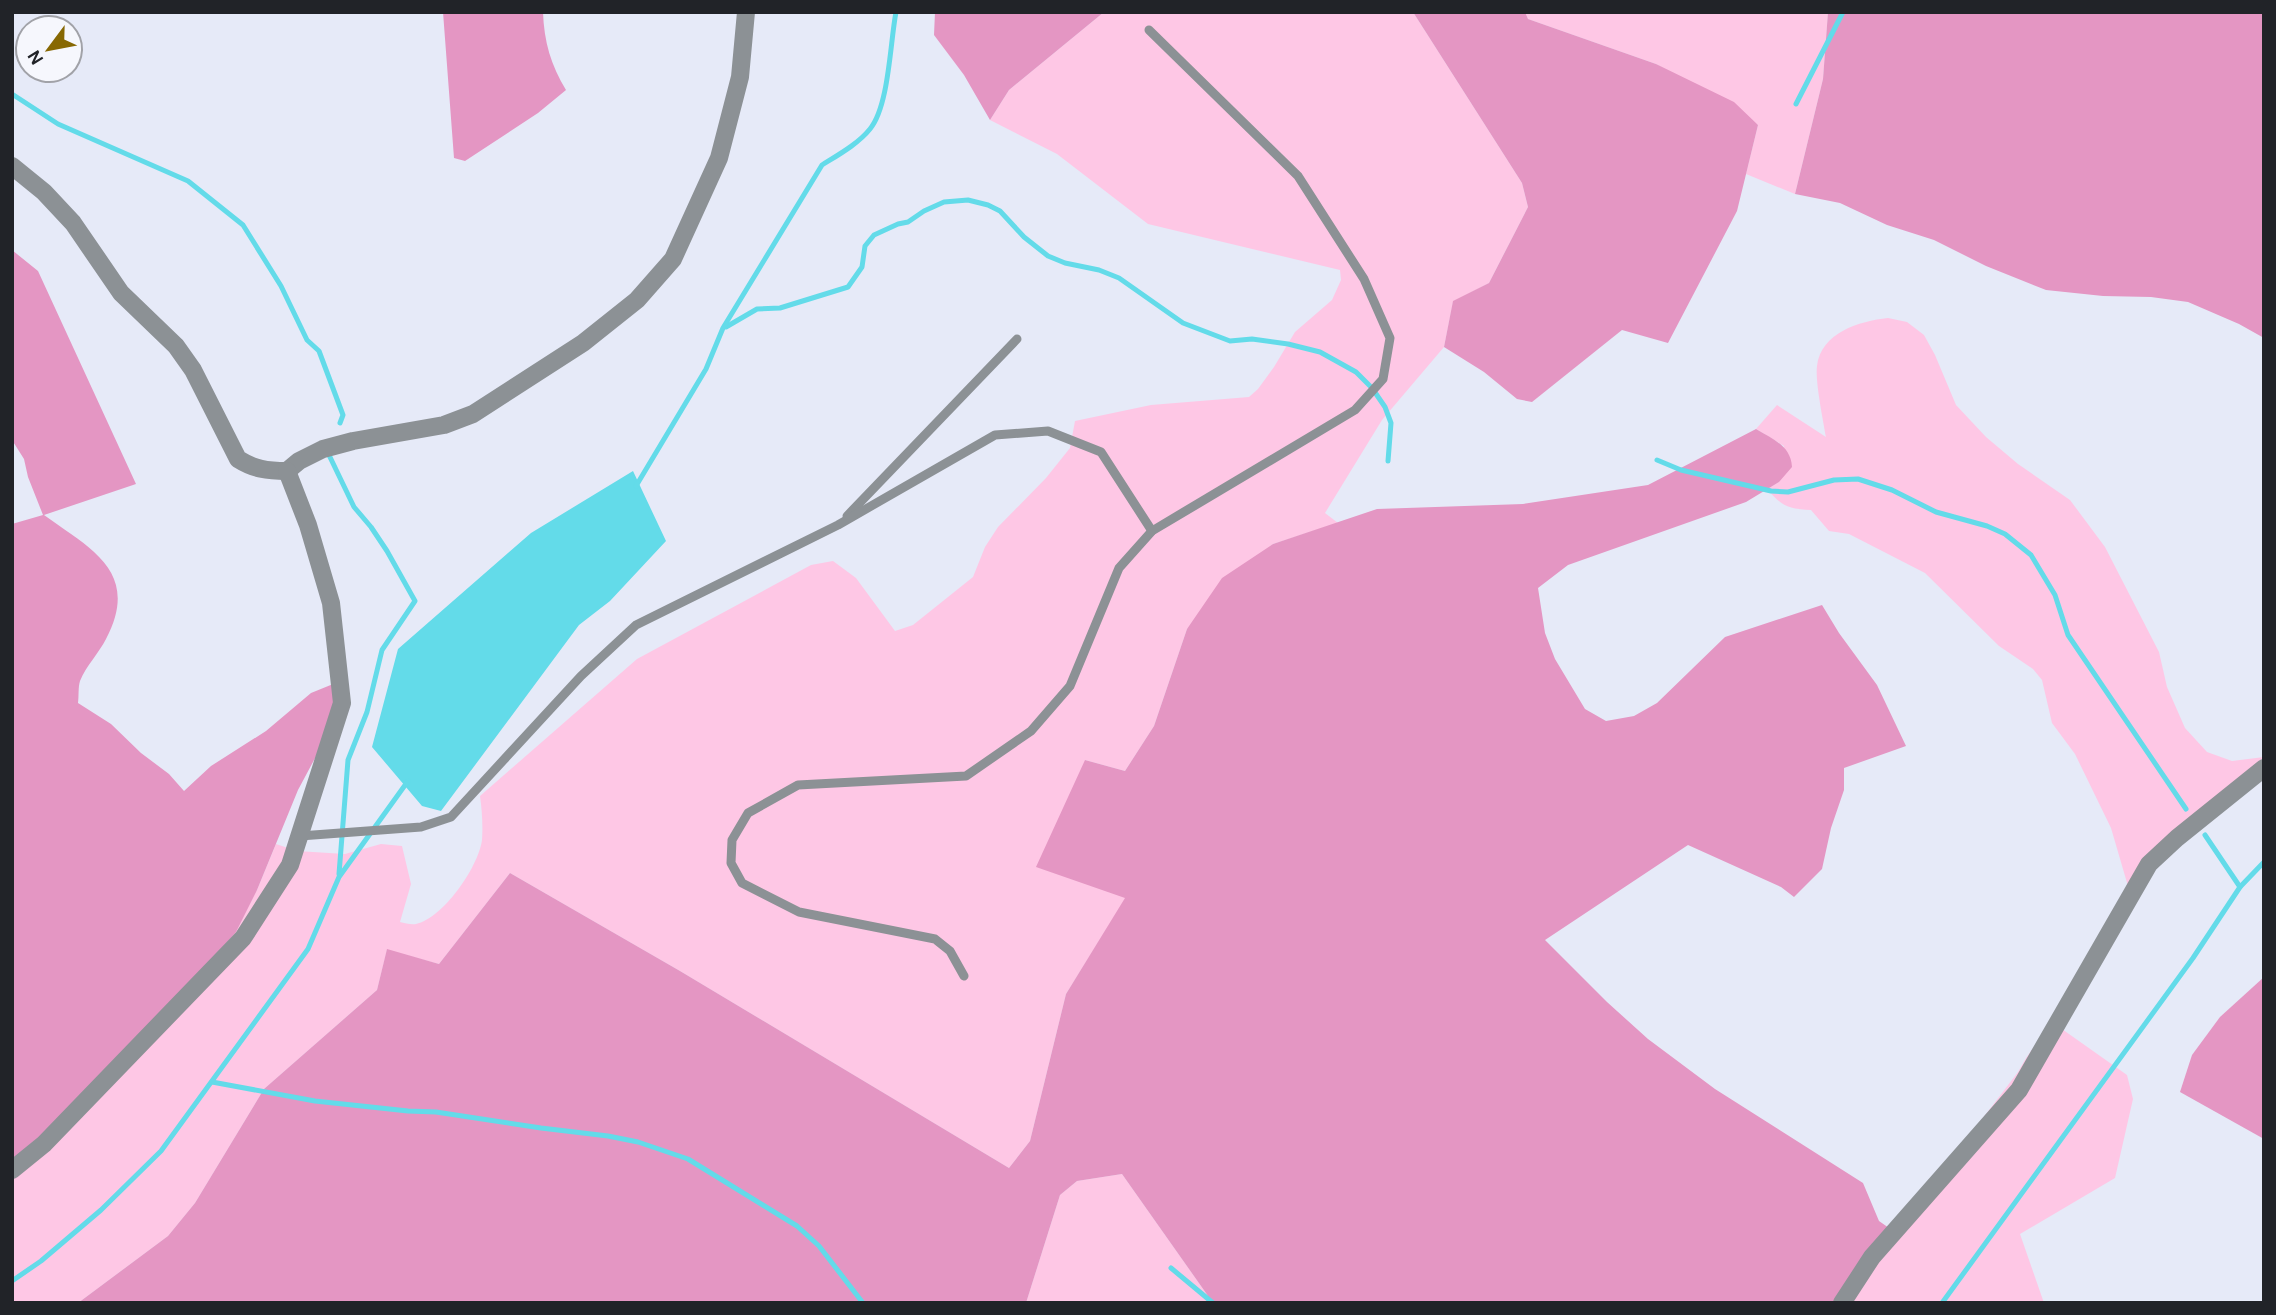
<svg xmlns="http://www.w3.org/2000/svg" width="2276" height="1315" font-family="Karla,sans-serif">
  <rect width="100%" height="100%" fill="#e6eaf8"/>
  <g fill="#fec7e5">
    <path d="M 1104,12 L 1413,12 L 1522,183 L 1528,207 L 1489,283 L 1453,302 L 1444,347 L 1382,420 L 1325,513 L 1338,523 L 1273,544 L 1187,629 L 1154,726 L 1125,771 L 1085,760 L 1126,898 L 1066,994 L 1030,1141 L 1009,1168 L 680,971 L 510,873 L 439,964 L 387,950 L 377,990 L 264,1089 L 195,1203 L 168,1236 L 78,1303 L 12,1303 L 12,1161 L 257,890 L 276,844 L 297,851 L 345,854 L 381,844 L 402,846 L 411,884 L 400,922 C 405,923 411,925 416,924 C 443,918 478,868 482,840 C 483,826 482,810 480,796 L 637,659 L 811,565 L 833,561 L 856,578 L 895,631 L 913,625 L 973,577 L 985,547 L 998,527 L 1046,478 L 1070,448 L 1075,421 L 1151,405 L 1249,397 L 1258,389 L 1274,367 L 1295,332 L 1332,300 L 1341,280 L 1340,270 L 1148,224 L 1057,154 L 990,120 L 1009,90 Z"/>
    <polygon points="1525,12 1828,12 1823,79 1795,194 1746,174 1758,125 1656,64 1528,19"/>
    <path d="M 1888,318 L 1907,322 L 1924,335 L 1935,355 L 1956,405 L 1986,437 L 2018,464 L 2070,500 L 2105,547 L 2159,652 L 2167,687 L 2185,728 L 2207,752 L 2232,761 L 2264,757 L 2169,836 L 2130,893 L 2111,828 L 2075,754 L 2052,723 L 2042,680 L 2033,669 L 1999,646 L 1925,573 L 1849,534 L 1829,531 L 1811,510 C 1787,509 1782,506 1767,489 L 1779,482 L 1784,446 L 1756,429 L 1777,405 L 1826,437 C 1823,419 1815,381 1817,366 C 1821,333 1859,321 1888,318 Z"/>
    <polygon points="2052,1022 2127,1075 2133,1099 2115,1178 2020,1234 2044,1303 1842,1303 2018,1072 2026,1058"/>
    <polygon points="1122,1174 1213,1303 1026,1303 1060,1195 1077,1181"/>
  </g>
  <g fill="#e496c3">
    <path d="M 443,12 L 543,12 C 544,42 551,65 566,90 L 538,113 L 465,161 L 454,158 Z"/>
    <polygon points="935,12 1104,12 1009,90 990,120 964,75 934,35"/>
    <polygon points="1413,12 1525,12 1528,19 1656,64 1734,102 1758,125 1737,211 1668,343 1622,330 1532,402 1517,399 1484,372 1444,347 1453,301 1489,283 1528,207 1522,183"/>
    <polygon points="1828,12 2264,12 2264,338 2239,324 2188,302 2151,297 2103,296 2046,290 1986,266 1934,240 1887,225 1840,203 1795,194 1823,79"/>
    <path d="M 12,250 L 38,271 L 136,484 L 44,515 C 91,549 141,572 106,639 C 99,653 86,666 80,681 C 78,687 79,696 78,703 L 111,724 L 141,753 L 169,774 L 184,791 L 211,766 L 266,731 L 311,693 L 343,680 L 329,732 L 298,790 L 257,890 L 236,932 L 87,1104 L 12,1161 L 12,524 L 43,515 L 28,477 L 24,459 L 12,440 Z"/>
    <path d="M 1756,429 C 1773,439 1791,446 1792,467 L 1779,482 L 1746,502 L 1568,565 L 1538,588 L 1545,633 L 1555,659 L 1585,709 L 1606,721 L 1634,716 L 1657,703 L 1725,637 L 1822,605 L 1839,633 L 1877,685 L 1906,746 L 1844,768 L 1844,790 L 1831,828 L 1822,869 L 1794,897 L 1781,887 L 1688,845 L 1545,940 L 1607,1002 L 1648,1039 L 1715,1089 L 1863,1183 L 1879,1221 L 1889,1228 L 1842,1303 L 1213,1303 L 1122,1174 L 1077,1181 L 1060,1195 L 1026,1303 L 78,1303 L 168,1236 L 195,1203 L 264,1089 L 377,990 L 387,949 L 439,964 L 510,873 L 680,971 L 1009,1168 L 1030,1141 L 1066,994 L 1125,898 L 1036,867 L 1085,760 L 1125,771 L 1154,726 L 1187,629 L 1222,578 L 1273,544 L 1377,509 L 1523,504 L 1648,485 Z"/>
    <polygon points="2264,977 2264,1139 2180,1092 2192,1055 2220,1017"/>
  </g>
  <polygon fill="#63dbe9" points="633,471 666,541 610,601 579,625 441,811 422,806 372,747 398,649 531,533"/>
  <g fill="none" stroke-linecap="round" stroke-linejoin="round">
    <g stroke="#63dbe9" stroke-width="5">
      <polyline points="12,94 58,124 188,181 243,225 281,286 307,340 319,351 343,415 340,423"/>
      <polyline points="1796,104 1843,12"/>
      <polyline points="726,327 757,309 780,308 848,287 862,267 865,246 874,235 898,224 908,222 924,211 944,202 968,200 988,205 1000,211 1024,237 1048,256 1065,263 1099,270 1119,278 1183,323 1230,341 1252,339 1288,344 1320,352 1356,372 1372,388 1385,407 1391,423 1388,461"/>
      <polyline points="329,455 354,507 371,527 387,551 415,601 382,650 367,712 348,760 339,874"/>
      <polyline points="1657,460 1681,470 1771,491 1788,492 1834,480 1858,479 1892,490 1936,512 1987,526 2005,534 2031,555 2055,595 2068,635 2186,809"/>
      <path d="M 636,486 L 706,369 L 723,328 L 822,165 C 838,155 858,144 870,129 C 889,106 890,43 896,12"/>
      <polyline points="2205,835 2240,887"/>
      <polyline points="212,1082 315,1101 408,1111 436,1112 541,1128 608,1136 638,1142 688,1159 797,1226 819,1246 863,1303"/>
      <polyline points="1171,1268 1213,1303"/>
      <polyline points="12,1281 41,1261 101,1210 161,1151 308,949 339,877 408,781"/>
      <polyline points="1942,1303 2193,958 2240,887 2264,862"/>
    </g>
    <g stroke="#8c9195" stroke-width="9">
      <polyline points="847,516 1017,339"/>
      <polyline points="300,836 421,827 451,817 581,676 636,625 838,525 995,435 1048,431 1101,452 1152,531"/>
      <polyline points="964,976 950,951 935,939 799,912 742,883 731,863 732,840 748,813 798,785 966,776 1031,731 1070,686 1119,568 1152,531 1355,410 1383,379 1390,338 1364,279 1298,176 1149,30"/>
    </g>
    <g stroke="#8c9195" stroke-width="18">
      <path d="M 12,166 L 44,192 L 73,223 L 121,293 L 176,346 L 193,370 L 238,459 C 254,469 267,471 287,471 L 299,461 L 323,449 L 353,441 L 444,425 L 473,414 L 583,343 L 637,300 L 673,259 L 719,158 L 740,77 L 746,12"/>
      <polyline points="12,1170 44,1144 243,938 290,865 342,703 331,603 308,525 287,471"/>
    </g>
    <polyline stroke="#8c9195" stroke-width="18" points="1842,1303 1872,1257 2019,1090 2149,864 2177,838 2264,768"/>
  </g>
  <rect width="2276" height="1315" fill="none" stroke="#212328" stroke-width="28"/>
  <g transform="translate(49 49) rotate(238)"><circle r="33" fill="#f6f7fd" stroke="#a1a2a8" stroke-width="2"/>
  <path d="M0-5L12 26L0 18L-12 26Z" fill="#876803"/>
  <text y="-10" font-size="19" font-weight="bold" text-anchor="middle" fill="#212328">N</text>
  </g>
</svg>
